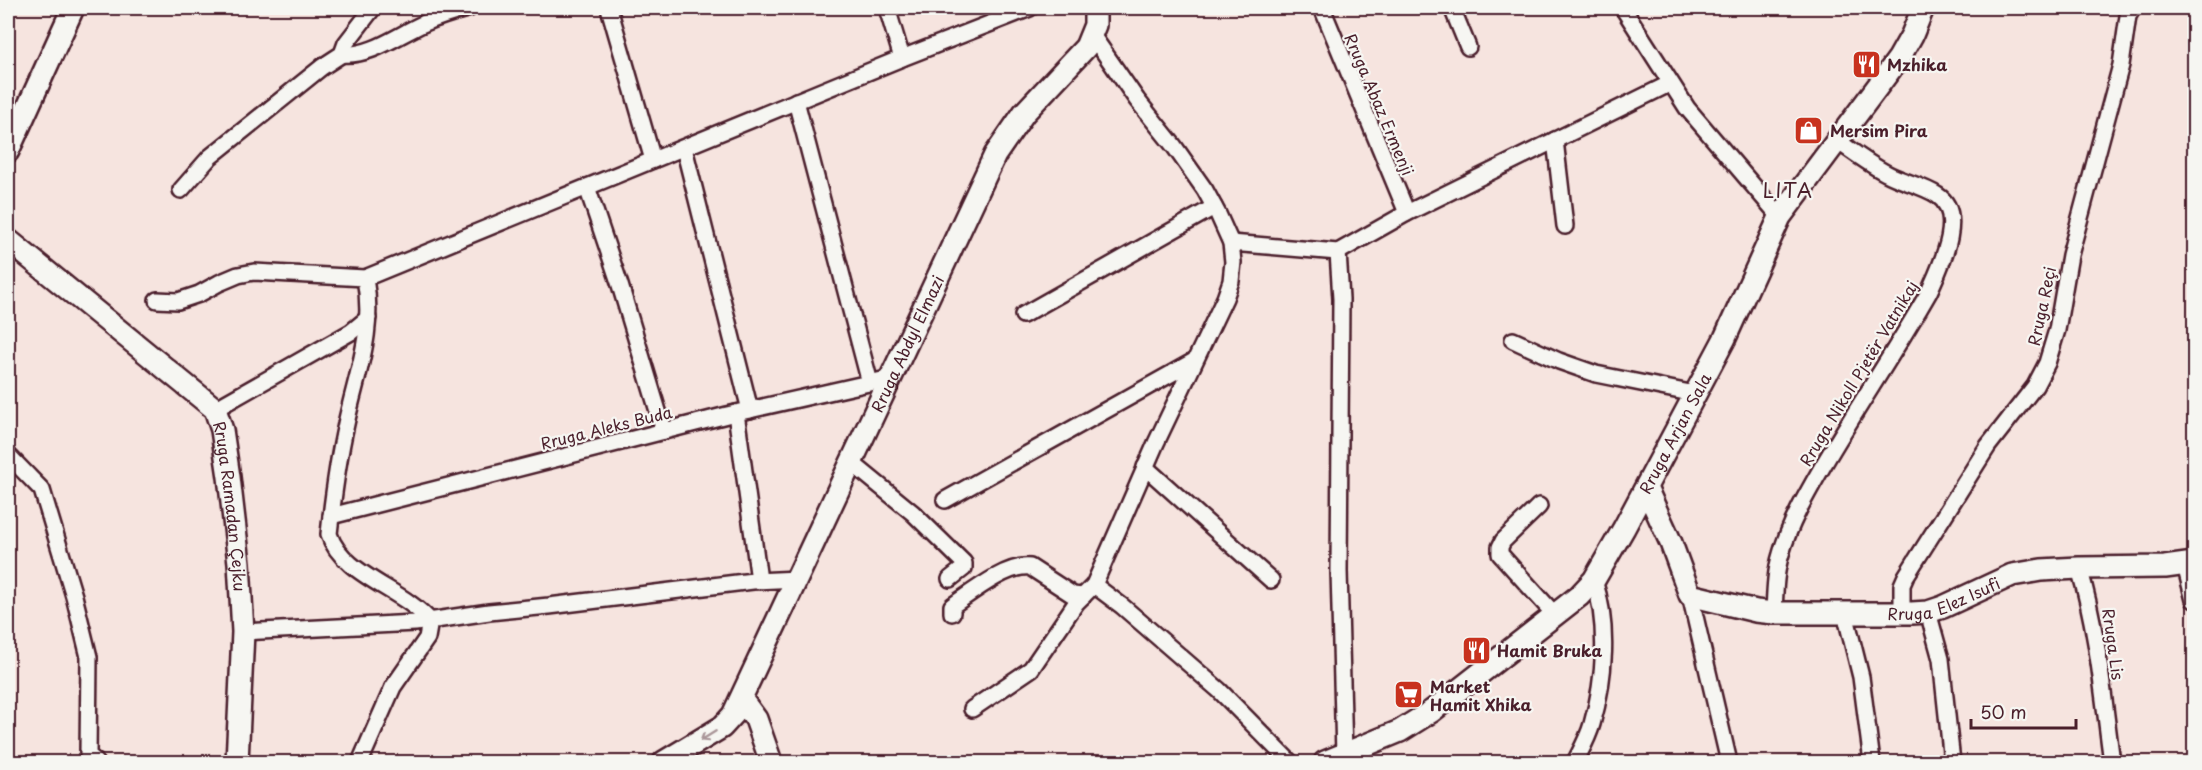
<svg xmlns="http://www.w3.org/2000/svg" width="2202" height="770" font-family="'Playpen Sans',sans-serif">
  <rect width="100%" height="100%" fill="#f6e4df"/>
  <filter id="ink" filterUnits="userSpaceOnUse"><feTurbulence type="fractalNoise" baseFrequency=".0167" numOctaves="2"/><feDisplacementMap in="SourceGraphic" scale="12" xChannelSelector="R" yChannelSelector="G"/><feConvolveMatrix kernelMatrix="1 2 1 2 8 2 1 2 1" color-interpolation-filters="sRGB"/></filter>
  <g filter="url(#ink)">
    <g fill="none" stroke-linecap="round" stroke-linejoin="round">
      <defs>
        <g id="street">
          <polyline points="609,8 653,160"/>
          <polyline points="887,8 902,58"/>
          <polyline points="1322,8 1407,213"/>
          <polyline points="1452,8 1468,47"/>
          <polyline points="1623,8 1687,108 1780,217"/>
          <path d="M 342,54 C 371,57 399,34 425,23 C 440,16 455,12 470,8"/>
          <polyline points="796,101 870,383"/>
          <polyline points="1555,140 1565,226"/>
          <polyline points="684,148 750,410"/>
          <polyline points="587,187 620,285 664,431"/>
          <polyline points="181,190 210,157 322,67 342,54 346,43 373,8"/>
          <polyline points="1231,243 1338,252 1407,213 1669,84"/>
          <polyline points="1338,252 1341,299 1339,571 1344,755"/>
          <polyline points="157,300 178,301 199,294 219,283 238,275 254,272 365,278 902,58 1030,8"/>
          <polyline points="1023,315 1214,207"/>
          <polyline points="1513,340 1559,361 1596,374 1695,394"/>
          <polyline points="215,409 351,332 368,318"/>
          <polyline points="736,413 759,580"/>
          <polyline points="8,455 42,490 74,596 89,657 88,755 96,762"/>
          <polyline points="852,463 913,513 964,563 964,568 950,579"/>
          <polyline points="1145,467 1271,580"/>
          <polyline points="945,500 1194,361"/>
          <polyline points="1539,506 1503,541 1500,547 1500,554 1555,615"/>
          <polyline points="331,516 727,415 891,378"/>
          <polyline points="2185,565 2194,600"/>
          <path d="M 2079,568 C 2098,631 2103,697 2112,762"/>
          <polyline points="1094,585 1122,606 1219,690 1290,762"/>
          <polyline points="1690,595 1729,762"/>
          <polyline points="1928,612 1941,659 1952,762"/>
          <path d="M 952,613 L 952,606 C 971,593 1007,564 1030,567 L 1073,595 L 1083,596"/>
          <path d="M 1774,613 C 1775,593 1775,573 1781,554 C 1790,522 1808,492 1824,464 C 1858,406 1896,350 1929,292 C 1940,267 1967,214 1937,195 C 1922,185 1902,182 1886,173 C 1869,164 1852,151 1836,140"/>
          <polyline points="1845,613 1861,677 1872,762"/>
          <polyline points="1902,613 1902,585 1906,576 1988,446 2035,386 2047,363 2057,330 2070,255 2121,65 2128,16 2133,8"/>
          <polyline points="243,632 415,623 489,612 549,606 753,581 798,579"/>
          <polyline points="972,709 1031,669 1076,603 1094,585 1156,443 1225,298 1231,281 1233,262 1231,243 1218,214 1205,190 1174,146 1137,100 1092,35"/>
          <path d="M 360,762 L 393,687 L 427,638 L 430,621 C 403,589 342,575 329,534 C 333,497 338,460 346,424 C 357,372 375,332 365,278"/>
          <path d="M 1575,762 C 1581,750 1588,738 1592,724 C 1605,679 1609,625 1594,580"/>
        </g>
        <g id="secondary">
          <polyline points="8,151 73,8"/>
          <path id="s1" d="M 8,240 L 215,409 L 222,430 L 229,477 L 239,563 L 243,632 L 237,762"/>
          <path id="s2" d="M 1646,488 L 1671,543 L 1690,595 L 1756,611 L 1774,613 L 1912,613 L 1928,612 L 1943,607 L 2012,575 L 2041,570 L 2079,568 L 2165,567 L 2194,563"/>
          <polyline points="742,700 756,719 771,762"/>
          <path id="s3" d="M 664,762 L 722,727 L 733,715 L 995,155 L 1024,113 L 1086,47 L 1095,25 L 1095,8"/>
          <path id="s4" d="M 1325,762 L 1400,731 L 1432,711 L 1579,596 L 1594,580 L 1624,528 L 1725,338 L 1780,217 L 1899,58 L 1912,35 L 1923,8"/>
        </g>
      </defs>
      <use href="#street" stroke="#4a1f2b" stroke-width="20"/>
      <use href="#secondary" stroke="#4a1f2b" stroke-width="26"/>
      <use href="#street" stroke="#f6f6f2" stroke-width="15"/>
      <use href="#secondary" stroke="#f6f6f2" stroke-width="21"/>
    </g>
    <defs><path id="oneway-shaft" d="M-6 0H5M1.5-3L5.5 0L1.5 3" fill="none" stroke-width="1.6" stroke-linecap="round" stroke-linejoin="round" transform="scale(1.5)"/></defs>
    <use stroke="#a99598" href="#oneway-shaft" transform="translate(708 736) rotate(148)"/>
  </g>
  <defs>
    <symbol id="restaurant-square" viewBox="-11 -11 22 22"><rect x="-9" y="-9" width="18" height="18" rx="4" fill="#c8321e" stroke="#f6f6f2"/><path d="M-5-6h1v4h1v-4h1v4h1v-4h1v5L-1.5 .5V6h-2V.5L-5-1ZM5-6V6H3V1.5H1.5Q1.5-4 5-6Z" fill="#fff"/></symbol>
    <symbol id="shop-square" viewBox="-11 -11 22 22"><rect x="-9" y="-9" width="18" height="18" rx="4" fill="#c8321e" stroke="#f6f6f2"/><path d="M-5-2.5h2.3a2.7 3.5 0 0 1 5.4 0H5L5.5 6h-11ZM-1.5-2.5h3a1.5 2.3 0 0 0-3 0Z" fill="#fff"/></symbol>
    <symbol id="supermarket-square" viewBox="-11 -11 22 22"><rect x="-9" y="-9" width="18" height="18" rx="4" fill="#c8321e" stroke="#f6f6f2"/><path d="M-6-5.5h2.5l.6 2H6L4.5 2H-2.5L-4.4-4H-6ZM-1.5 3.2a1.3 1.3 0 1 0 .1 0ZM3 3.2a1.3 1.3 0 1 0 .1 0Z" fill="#fff"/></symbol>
  </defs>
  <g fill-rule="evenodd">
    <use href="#restaurant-square" x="1850" y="48" width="33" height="33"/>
    <use href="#shop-square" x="1792" y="114" width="33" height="33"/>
    <use href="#restaurant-square" x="1460" y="634" width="33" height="33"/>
    <use href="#supermarket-square" x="1392" y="678" width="33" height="33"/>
  </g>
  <g text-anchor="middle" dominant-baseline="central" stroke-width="4.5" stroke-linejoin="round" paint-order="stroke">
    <g font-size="16" font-weight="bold" fill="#4a1f2b" stroke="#f6f6f2" text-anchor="start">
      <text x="1887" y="64">Mzhika</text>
      <text x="1830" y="130">Mersim Pira</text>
      <text x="1497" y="650">Hamit Bruka</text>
      <text x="1430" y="686">Market<tspan x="1430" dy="18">Hamit Xhika</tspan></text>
    </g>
    <g font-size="16" fill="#4a1f2b" stroke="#f6f6f2">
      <text transform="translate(1380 104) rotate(67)">Rruga Abaz Ermenji</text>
      <text transform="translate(2041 306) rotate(-78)">Rruga Reçi</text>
      <text stroke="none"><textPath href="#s3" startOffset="494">Rruga Abdyl Elmazi</textPath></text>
      <text transform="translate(1858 373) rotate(-59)">Rruga Nikoll Pjetër Vatnikaj</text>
      <text transform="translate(606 427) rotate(-14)">Rruga Aleks Buda</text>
      <text stroke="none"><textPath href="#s4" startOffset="495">Rruga Arjan Sala</textPath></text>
      <text stroke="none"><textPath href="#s1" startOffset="366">Rruga Ramadan Çejku</textPath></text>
      <text stroke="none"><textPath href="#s2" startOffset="374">Rruga Elez Isufi</textPath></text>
      <text transform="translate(2114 644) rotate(82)">Rruga Lis</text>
    </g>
    <g font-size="20" letter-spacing="1.5" fill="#4a1f2b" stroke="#f6f6f2">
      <text x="1788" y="190">LITA</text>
    </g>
  </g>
  <rect width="2202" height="770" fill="none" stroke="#f6f6f2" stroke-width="30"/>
  <rect x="15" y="15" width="2172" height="740" fill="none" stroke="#4a1f2b" stroke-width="2" filter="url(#ink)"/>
  <path d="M1971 719v9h105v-9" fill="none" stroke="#4a1f2b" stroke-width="3"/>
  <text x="1980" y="719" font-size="18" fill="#4a1f2b" stroke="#f6f6f2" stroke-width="4.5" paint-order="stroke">50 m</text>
</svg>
